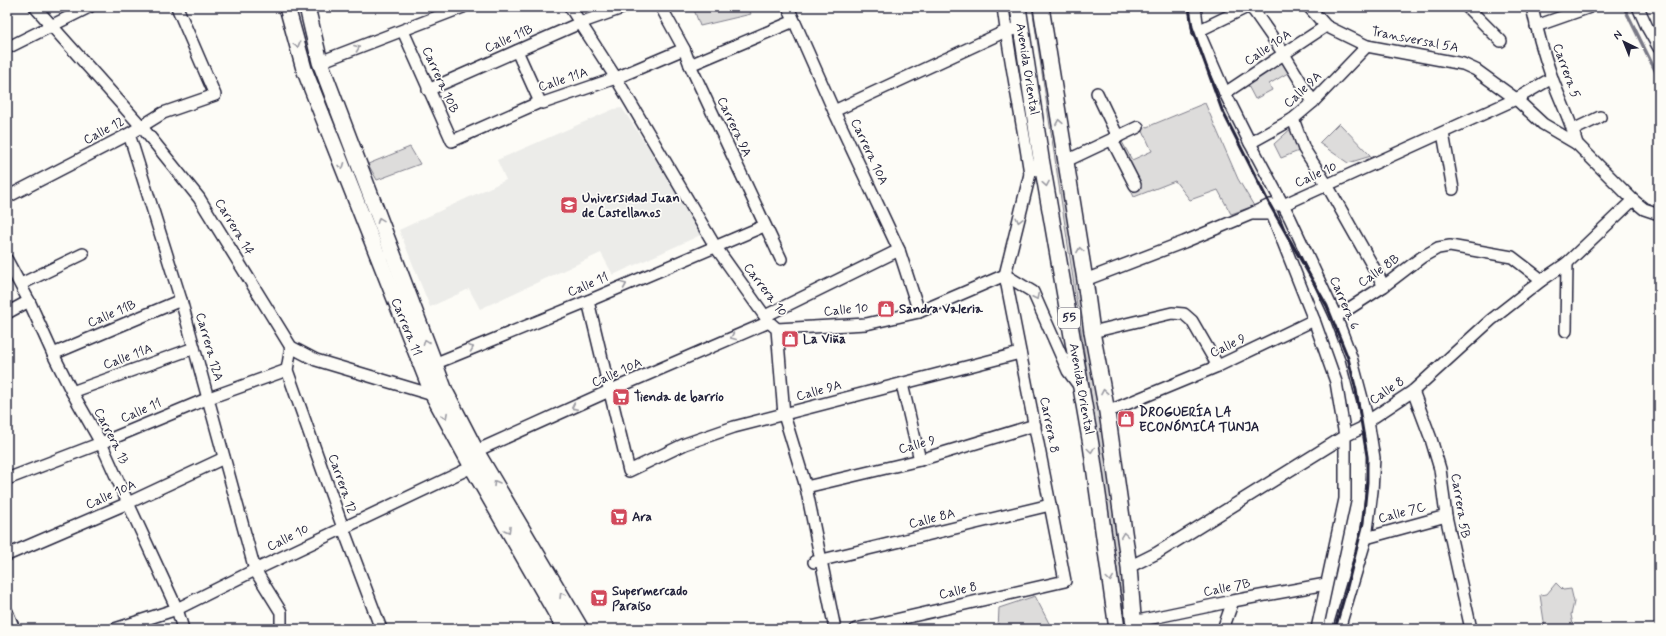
<svg xmlns="http://www.w3.org/2000/svg" width="1666" height="636" font-family="Mynerve,sans-serif">
  <rect width="100%" height="100%" fill="#fdfcf7"/>
  <filter id="ink" filterUnits="userSpaceOnUse"><feTurbulence type="fractalNoise" baseFrequency=".025" numOctaves="2"/><feDisplacementMap in="SourceGraphic" scale="8" xChannelSelector="R" yChannelSelector="G"/><feConvolveMatrix kernelMatrix="1 2 1 2 8 2 1 2 1" color-interpolation-filters="sRGB"/></filter>
  <g filter="url(#ink)">
    <polygon fill="#ecece9" points="622,108 705,233 613,275 601,253 480,309 469,289 430,307 399,230 506,180 497,160 614,109"/>
    <g fill="#dddcdb" stroke="#807f8b">
      <polygon points="693,7 748,7 751,14 700,26"/>
      <polygon points="1032,7 1042,7 1135,629 1126,629"/>
      <polygon points="1284,55 1293,70 1269,84 1272,90 1255,99 1244,78"/>
      <polygon points="1205,103 1238,179 1254,206 1231,214 1218,190 1190,200 1175,181 1134,197 1109,144 1121,140 1132,160 1152,151 1142,129"/>
      <polygon points="1339,123 1371,156 1348,163 1319,143"/>
      <polygon points="1294,126 1304,149 1281,158 1274,144"/>
      <polygon points="410,147 420,164 377,180 368,164"/>
      <polygon points="1556,583 1563,590 1571,589 1574,602 1571,615 1574,629 1545,628 1540,595 1547,594"/>
      <polygon points="1035,596 1052,629 998,629 999,608"/>
    </g>
    <g fill="none" stroke-linecap="round" stroke-linejoin="round">
      <polyline stroke="#787885" stroke-width="3.5" points="1624,7 1655,70 1659,81"/>
      <defs>
        <g id="minor">
          <polyline points="35,7 141,126 199,198 291,347 316,360 433,395 437,394"/>
          <polyline points="570,7 616,78 715,246 769,322 777,329 784,415 806,487 835,629"/>
          <polyline points="661,7 684,49 690,65 781,259"/>
          <polyline points="788,7 834,111 899,250 919,312"/>
          <path d="M 1003,7 C 1010,63 1022,118 1030,174"/>
          <polyline points="1195,7 1198,31 1225,93 1250,143 1290,218 1336,317 1351,357 1368,421 1374,458 1372,491 1366,538 1339,629"/>
          <polyline points="1309,7 1326,26 1367,46 1463,64 1476,70 1516,99 1543,124 1577,144 1633,200 1644,209 1659,214"/>
          <polyline points="1467,7 1501,41"/>
          <path d="M 1532,7 C 1537,31 1544,55 1552,78 C 1560,100 1571,121 1577,144"/>
          <polyline points="1638,7 1647,27 1659,48"/>
          <polyline points="1536,26 1590,7"/>
          <polyline points="403,31 452,141 540,102 543,103 616,78 684,49"/>
          <polyline points="1198,31 1245,8 1250,8 1254,11 1284,54 1313,102"/>
          <polyline points="7,48 89,7"/>
          <polyline points="517,51 540,102"/>
          <polyline points="320,62 463,7"/>
          <polyline points="690,65 794,21"/>
          <polyline points="428,90 580,23 625,7"/>
          <polyline points="1097,93 1118,137"/>
          <polyline points="1225,93 1326,26"/>
          <polyline points="834,111 1006,31 1020,28"/>
          <polyline points="1293,119 1304,149 1327,185 1384,286"/>
          <polyline points="1573,130 1600,117"/>
          <polyline points="1443,133 1453,189"/>
          <polyline points="129,134 181,300 255,570 281,612 281,629"/>
          <polyline points="1112,140 1135,185"/>
          <polyline points="1250,143 1293,119 1313,102 1367,46"/>
          <polyline points="1066,161 1138,127"/>
          <polyline points="7,197 129,134 163,113 215,95 177,7"/>
          <polyline points="1254,214 1272,214 1314,320 1336,382 1345,436 1345,499 1317,629"/>
          <polyline points="7,260 29,301 53,354 72,392 101,443 128,503 177,609 183,629"/>
          <polyline points="1005,275 1033,292 1068,371 1080,387"/>
          <polyline points="1085,280 1184,242 1251,214 1270,205 1283,205 1516,99 1552,78"/>
          <polyline points="21,284 83,254"/>
          <polyline points="588,301 629,471 685,444 734,427 1020,353"/>
          <polyline points="7,313 29,301"/>
          <polyline points="765,316 899,250"/>
          <polyline points="1336,317 1384,286 1422,257 1438,248 1450,246 1512,257 1542,280"/>
          <polyline points="777,329 866,324 919,312 1005,275"/>
          <polyline points="1566,331 1567,263"/>
          <polyline points="1092,332 1172,313 1184,314 1192,321 1218,366"/>
          <polyline points="291,347 287,370 343,528 381,629"/>
          <polyline points="53,354 181,300"/>
          <polyline points="429,366 588,301 764,226"/>
          <polyline points="902,384 920,460"/>
          <polyline points="1413,391 1431,439 1440,469 1446,516 1471,629"/>
          <polyline points="72,392 194,348"/>
          <polyline points="1107,412 1218,366 1314,320"/>
          <polyline points="476,451 609,391 769,322"/>
          <polyline points="7,479 101,443 209,398 287,370"/>
          <polyline points="806,487 920,460 1035,425"/>
          <polyline points="1366,538 1446,516"/>
          <polyline points="7,555 128,503 224,458"/>
          <polyline points="814,562 1050,505"/>
          <polyline points="1129,567 1157,553 1345,436 1362,428 1368,421 1413,391 1491,320 1542,280 1567,263 1633,200"/>
          <polyline points="7,612 14,629"/>
          <polyline points="1133,622 1233,601 1326,584"/>
          <polyline points="115,629 177,609 255,570 472,467"/>
          <polyline points="856,629 1065,581 1005,275 1030,174 1041,158"/>
          <polyline points="1223,629 1233,601"/>
        </g>
        <g id="major">
          <polyline points="287,7 304,69 433,395 472,467 565,629"/>
          <polyline points="307,7 320,62 445,391 476,451 581,629"/>
          <polyline points="1018,7 1041,158 1091,445 1117,629"/>
          <polyline points="1041,7 1085,280 1092,332 1107,412 1129,567 1134,629"/>
        </g>
      </defs>
      <use href="#minor" stroke="#22223b" stroke-width="14"/>
      <use href="#major" stroke="#22223b" stroke-width="18"/>
      <use href="#minor" stroke="#fdfcf7" stroke-width="11"/>
      <use href="#major" stroke="#fdfcf7" stroke-width="15"/>
      <polyline stroke="#22223b" stroke-width="3" points="1189,7 1192,27 1222,110 1270,205 1327,306 1348,358 1356,390 1367,456 1367,482 1363,523 1346,591 1335,629"/>
    </g>
    <defs><path id="oneway-chevron" d="M-2-3.5L2.5 0L-2 3.5" fill="none" stroke-width="1.6" stroke-linecap="round" stroke-linejoin="round"/></defs>
    <g stroke="#9a9aa2">
      <use href="#oneway-chevron" transform="translate(297 45) rotate(74)"/>
      <use href="#oneway-chevron" transform="translate(357 48) rotate(-21)"/>
      <use href="#oneway-chevron" transform="translate(1059 122) rotate(-100)"/>
      <use href="#oneway-chevron" transform="translate(342 166) rotate(68)"/>
      <use href="#oneway-chevron" transform="translate(1046 184) rotate(80)"/>
      <use href="#oneway-chevron" transform="translate(380 220) rotate(-111)"/>
      <use href="#oneway-chevron" transform="translate(1019 220) rotate(104)"/>
      <use href="#oneway-chevron" transform="translate(1080 250) rotate(-99)"/>
      <use href="#oneway-chevron" transform="translate(624 285) rotate(-23)"/>
      <use href="#oneway-chevron" transform="translate(1036 297) rotate(64)"/>
      <use href="#oneway-chevron" transform="translate(733 337) rotate(157)"/>
      <use href="#oneway-chevron" transform="translate(426 342) rotate(-111)"/>
      <use href="#oneway-chevron" transform="translate(471 348) rotate(-22)"/>
      <use href="#oneway-chevron" transform="translate(1104 392) rotate(-101)"/>
      <use href="#oneway-chevron" transform="translate(574 407) rotate(156)"/>
      <use href="#oneway-chevron" transform="translate(445 416) rotate(62)"/>
      <use href="#oneway-chevron" transform="translate(1091 450) rotate(82)"/>
      <use href="#oneway-chevron" transform="translate(496 483) rotate(-121)"/>
      <use href="#oneway-chevron" transform="translate(508 530) rotate(60)"/>
      <use href="#oneway-chevron" transform="translate(1124 535) rotate(-98)"/>
      <use href="#oneway-chevron" transform="translate(1110 579) rotate(82)"/>
      <use href="#oneway-chevron" transform="translate(562 595) rotate(-121)"/>
    </g>
  </g>
  <defs>
    <symbol id="university-square" viewBox="-11 -11 22 22"><rect x="-9" y="-9" width="18" height="18" rx="4" fill="#d1495b" stroke="#fdfcf7"/><path d="M0-5L7-2L0 1L-7-2ZM-4 1L0 2.5L4 1V4Q0 6-4 4Z" fill="#fff"/></symbol>
    <symbol id="shop-square" viewBox="-11 -11 22 22"><rect x="-9" y="-9" width="18" height="18" rx="4" fill="#d1495b" stroke="#fdfcf7"/><path d="M-5-2.5h2.3a2.7 3.5 0 0 1 5.4 0H5L5.5 6h-11ZM-1.5-2.5h3a1.5 2.3 0 0 0-3 0Z" fill="#fff"/></symbol>
    <symbol id="supermarket-square" viewBox="-11 -11 22 22"><rect x="-9" y="-9" width="18" height="18" rx="4" fill="#d1495b" stroke="#fdfcf7"/><path d="M-6-5.5h2.5l.6 2H6L4.5 2H-2.5L-4.4-4H-6ZM-1.5 3.2a1.3 1.3 0 1 0 .1 0ZM3 3.2a1.3 1.3 0 1 0 .1 0Z" fill="#fff"/></symbol>
  </defs>
  <g fill-rule="evenodd">
    <use href="#university-square" x="559" y="195" width="20" height="20"/>
    <use href="#shop-square" x="876" y="299" width="20" height="20"/>
    <use href="#shop-square" x="780" y="329" width="20" height="20"/>
    <use href="#supermarket-square" x="611" y="387" width="20" height="20"/>
    <use href="#shop-square" x="1116" y="409" width="20" height="20"/>
    <use href="#supermarket-square" x="609" y="507" width="20" height="20"/>
    <use href="#supermarket-square" x="589" y="588" width="20" height="20"/>
  </g>
  <g text-anchor="middle" dominant-baseline="central" stroke-width="3.5" stroke-linejoin="round" paint-order="stroke">
    <rect fill="#fdfcf7" stroke="#646373" stroke-width="1" x="1058" y="308" width="22" height="20" rx="3"/>
    <g font-size="12" font-weight="bold" fill="#22223b">
      <text x="1069" y="318">55</text>
    </g>
    <g font-size="13" fill="#22223b" stroke="#fdfcf7">
      <text transform="translate(509 39) rotate(-24)">Calle 11B</text>
      <text transform="translate(1415 40) rotate(11)">Transversal 5A</text>
      <text transform="translate(1268 48) rotate(-34)">Calle 10A</text>
      <text transform="translate(1027 69) rotate(81)">Avenida Oriental</text>
      <text transform="translate(1566 71) rotate(70)">Carrera 5</text>
      <text transform="translate(440 80) rotate(66)">Carrera 10B</text>
      <text transform="translate(563 80) rotate(-18)">Calle 11A</text>
      <text transform="translate(1303 90) rotate(-43)">Calle 9A</text>
      <text transform="translate(734 127) rotate(65)">Carrera 9A</text>
      <text transform="translate(104 131) rotate(-28)">Calle 12</text>
      <text transform="translate(869 152) rotate(65)">Carrera 10A</text>
      <text transform="translate(1316 175) rotate(-24)">Calle 10</text>
      <text transform="translate(234 227) rotate(59)">Carrera 14</text>
      <text transform="translate(1379 271) rotate(-35)">Calle 8B</text>
      <text transform="translate(588 285) rotate(-23)">Calle 11</text>
      <text transform="translate(765 290) rotate(53)">Carrera 10</text>
      <text transform="translate(1344 303) rotate(67)">Carrera 6</text>
      <text transform="translate(846 310) rotate(-5)">Calle 10</text>
      <text transform="translate(112 314) rotate(-23)">Calle 11B</text>
      <text transform="translate(406 327) rotate(68)">Carrera 11</text>
      <text transform="translate(1228 346) rotate(-25)">Calle 9</text>
      <text transform="translate(209 347) rotate(74)">Carrera 12A</text>
      <text transform="translate(128 357) rotate(-20)">Calle 11A</text>
      <text transform="translate(617 373) rotate(-24)">Calle 10A</text>
      <text transform="translate(1081 389) rotate(80)">Avenida Oriental</text>
      <text transform="translate(819 391) rotate(-15)">Calle 9A</text>
      <text transform="translate(1387 391) rotate(-34)">Calle 8</text>
      <text transform="translate(141 411) rotate(-23)">Calle 11</text>
      <text transform="translate(1049 425) rotate(79)">Carrera 8</text>
      <text transform="translate(111 436) rotate(63)">Carrera 13</text>
      <text transform="translate(917 445) rotate(-15)">Calle 9</text>
      <text transform="translate(342 484) rotate(71)">Carrera 12</text>
      <text transform="translate(111 495) rotate(-24)">Calle 10A</text>
      <text transform="translate(1460 506) rotate(81)">Carrera 5B</text>
      <text transform="translate(1402 513) rotate(-15)">Calle 7C</text>
      <text transform="translate(932 519) rotate(-14)">Calle 8A</text>
      <text transform="translate(288 538) rotate(-26)">Calle 10</text>
      <text transform="translate(1227 588) rotate(-11)">Calle 7B</text>
      <text transform="translate(958 591) rotate(-13)">Calle 8</text>
    </g>
    <g font-size="13" font-weight="bold" fill="#22223b" stroke="#fdfcf7" text-anchor="start">
      <text x="582" y="198">Universidad Juan<tspan x="582" dy="15">de Castellanos</tspan></text>
      <text x="899" y="309">Sandra Valeria</text>
      <text x="803" y="339">La Viña</text>
      <text x="634" y="397">Tienda de barrio</text>
      <text x="1139" y="412">DROGUERÍA LA<tspan x="1139" dy="15">ECONÓMICA TUNJA</tspan></text>
      <text x="632" y="517">Ara</text>
      <text x="612" y="591">Supermercado<tspan x="612" dy="15">Paraiso</tspan></text>
    </g>
  </g>
  <rect width="1666" height="636" fill="none" stroke="#fdfcf7" stroke-width="24"/>
  <rect x="12" y="12" width="1642" height="612" fill="none" stroke="#22223b" stroke-width="1.5" filter="url(#ink)"/>
  <g transform="translate(1624 42) rotate(317)" stroke="#fdfcf7" stroke-width="3" paint-order="stroke">
  <path d="M0-3L7 15L0 10L-7 15Z" fill="#22223b"/>
  <text y="-6" font-size="11" font-weight="bold" text-anchor="middle" fill="#22223b">N</text>
  </g>
</svg>
